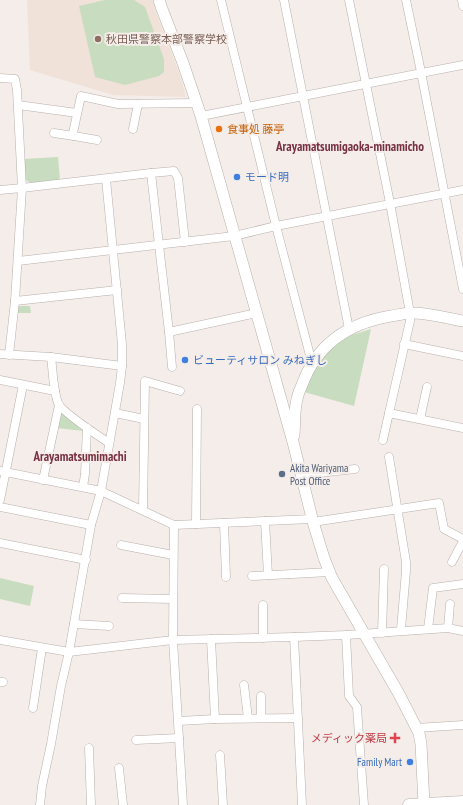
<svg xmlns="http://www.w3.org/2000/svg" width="463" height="805" font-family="'PT Sans Narrow','Noto Sans JP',sans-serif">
  <rect width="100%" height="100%" fill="#f5ede9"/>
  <polygon fill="#f1e2d9" points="27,0 154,0 155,9 180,75 186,97 113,95 30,70"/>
  <g fill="#c8dcbf">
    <polygon points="105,0 134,0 145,7 164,59 164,72 159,76 125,85 95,77 79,6"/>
    <polygon points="58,157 60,180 31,183 26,180 24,159"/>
    <polygon points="16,306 30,306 31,313 16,313"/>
    <polygon points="371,329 354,406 304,392 311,371 335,344 352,335"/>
    <polygon points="60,411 83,431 57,428"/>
    <polygon points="0,578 34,586 30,606 0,599"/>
  </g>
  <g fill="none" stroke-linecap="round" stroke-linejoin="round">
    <defs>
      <g id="street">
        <polyline points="221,0 276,226 312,363"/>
        <polyline points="284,0 349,329"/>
        <polyline points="349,0 390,203 410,313 410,321 389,413 463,428"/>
        <polyline points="406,0 421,72 463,289"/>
        <polyline points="462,0 463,6"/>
        <polyline points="0,78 15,79 17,90 22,188 15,301 9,355"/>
        <polyline points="18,105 77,113"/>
        <polyline points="201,116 463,65"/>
        <polyline points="133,129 138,104"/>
        <polyline points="54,133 74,136"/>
        <polyline points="97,140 74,136 73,133 81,96 118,104 196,103"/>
        <polyline points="151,173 174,171 178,178 185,242"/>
        <polyline points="0,190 22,188 151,173 159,245 169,332 257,313"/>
        <polyline points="18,261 234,236 276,226 463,190"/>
        <polyline points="15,301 117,290"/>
        <polyline points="169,332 172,367"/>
        <polyline points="404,344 463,356"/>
        <polyline points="0,354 51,357 122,366"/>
        <path d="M 51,357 C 53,372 53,389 58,403 C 61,411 100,437 109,443"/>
        <polyline points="0,380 55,391"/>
        <polyline points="115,413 144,419"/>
        <polyline points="420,419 427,387"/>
        <polyline points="383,440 389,413"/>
        <polyline points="389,457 406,562 406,571 401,629"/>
        <polyline points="0,471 101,491 165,521 174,525 312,519"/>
        <polyline points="301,475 355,469"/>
        <polyline points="43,480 59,405"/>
        <polyline points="83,487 85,474 87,428"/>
        <polyline points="0,500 23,385"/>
        <polyline points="0,507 91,525"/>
        <polyline points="143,510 145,381 180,391"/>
        <polyline points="265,521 268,575"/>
        <polyline points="313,522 439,503 444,529 463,539"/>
        <polyline points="224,523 226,577"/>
        <polyline points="196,524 197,409"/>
        <polyline points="174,525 173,640 183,805"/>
        <polyline points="0,543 86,560"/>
        <polyline points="121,545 173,555"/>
        <polyline points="452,562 463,541"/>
        <polyline points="252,576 330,572"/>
        <polyline points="122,598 173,599"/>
        <polyline points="74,624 109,626"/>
        <polyline points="448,628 450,604"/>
        <polyline points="428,629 433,588 463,584"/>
        <polyline points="382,633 384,569"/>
        <polyline points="346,635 349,696 357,707 364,805"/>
        <polyline points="294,637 302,805"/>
        <polyline points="263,638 263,605"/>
        <polyline points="211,639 215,719"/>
        <polyline points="0,640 69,652 173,640 294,637 346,635 448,628 463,631"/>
        <polyline points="0,682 3,682"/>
        <polyline points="244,685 248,718"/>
        <polyline points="261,696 261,718"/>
        <polyline points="33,708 42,648"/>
        <polyline points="179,721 215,719 298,718"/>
        <polyline points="416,728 463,725"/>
        <polyline points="136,740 179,738"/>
        <polyline points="89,748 91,805"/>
        <polyline points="220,755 223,805"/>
        <polyline points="119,768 123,805"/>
        <polyline points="40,805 42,786 51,744 61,686 69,652 91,525 101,491 120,383 122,366 122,344 106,179"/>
      </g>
      <g id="secondary">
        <polyline points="159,0 162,9 183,63 201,116 293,442 313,522 324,558 332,578 399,694 419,733 421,744 424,804"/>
        <path d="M 294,435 C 295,424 294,410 297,399 C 298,394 300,389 302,385 C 317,343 349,323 391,316 C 398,315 405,313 412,313 C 429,313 446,318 463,321"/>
      </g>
      <polyline id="primary" points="409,805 463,802"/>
    </defs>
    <use href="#street" stroke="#b7b0ab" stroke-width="9"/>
    <use href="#secondary" stroke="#b7b0ab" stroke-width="12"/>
    <use href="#primary" stroke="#b7b0ab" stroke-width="13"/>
    <use href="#street" stroke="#fff" stroke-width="8"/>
    <use href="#secondary" stroke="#fff" stroke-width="11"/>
    <use href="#primary" stroke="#fff" stroke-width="12"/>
  </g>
  <circle fill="#8d6e63" stroke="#f5ede9" stroke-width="1.5" cx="98" cy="39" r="4"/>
  <circle fill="#e8710a" stroke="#f5ede9" stroke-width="1.5" cx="219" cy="129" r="4"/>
  <g fill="#3f7fe0" stroke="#f5ede9" stroke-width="1.5">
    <circle cx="237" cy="177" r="4"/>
    <circle cx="185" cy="360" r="4"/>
    <circle cx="410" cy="762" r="4"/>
  </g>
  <circle fill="#5c6f8a" stroke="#f5ede9" stroke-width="1.5" cx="282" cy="474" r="4"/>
  <path fill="#e0444e" stroke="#f5ede9" stroke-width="1.5" d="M393 732h4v4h4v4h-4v4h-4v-4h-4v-4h4z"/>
  <g text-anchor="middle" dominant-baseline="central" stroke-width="4" stroke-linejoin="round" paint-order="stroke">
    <g font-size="11" fill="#785e54" stroke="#f5ede9" text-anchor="start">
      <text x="106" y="39">秋田県警察本部警察学校</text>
    </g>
    <g font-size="11" fill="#c56008" stroke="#f5ede9" text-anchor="start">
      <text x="227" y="129">食事処 藤亭</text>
    </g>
    <g font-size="11" fill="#366cbe" stroke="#f5ede9" text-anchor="start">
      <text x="245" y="177">モード明</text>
      <text x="193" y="360">ビューティサロン みねぎし</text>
      <text x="402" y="762" text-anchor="end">Family Mart</text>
    </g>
    <g font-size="11" fill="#4e5e75" stroke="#f5ede9" text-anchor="start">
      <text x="290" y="468">Akita Wariyama<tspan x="290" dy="13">Post Office</tspan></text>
    </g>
    <g font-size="11" fill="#be3a42" stroke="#f5ede9" text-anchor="end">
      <text x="387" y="738">メディック薬局</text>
    </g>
    <g font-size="13" font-weight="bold" fill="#783142" stroke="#f5ede9">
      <text x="350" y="146">Arayamatsumigaoka-minamicho</text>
      <text x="80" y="456">Arayamatsumimachi</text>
    </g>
  </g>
</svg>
